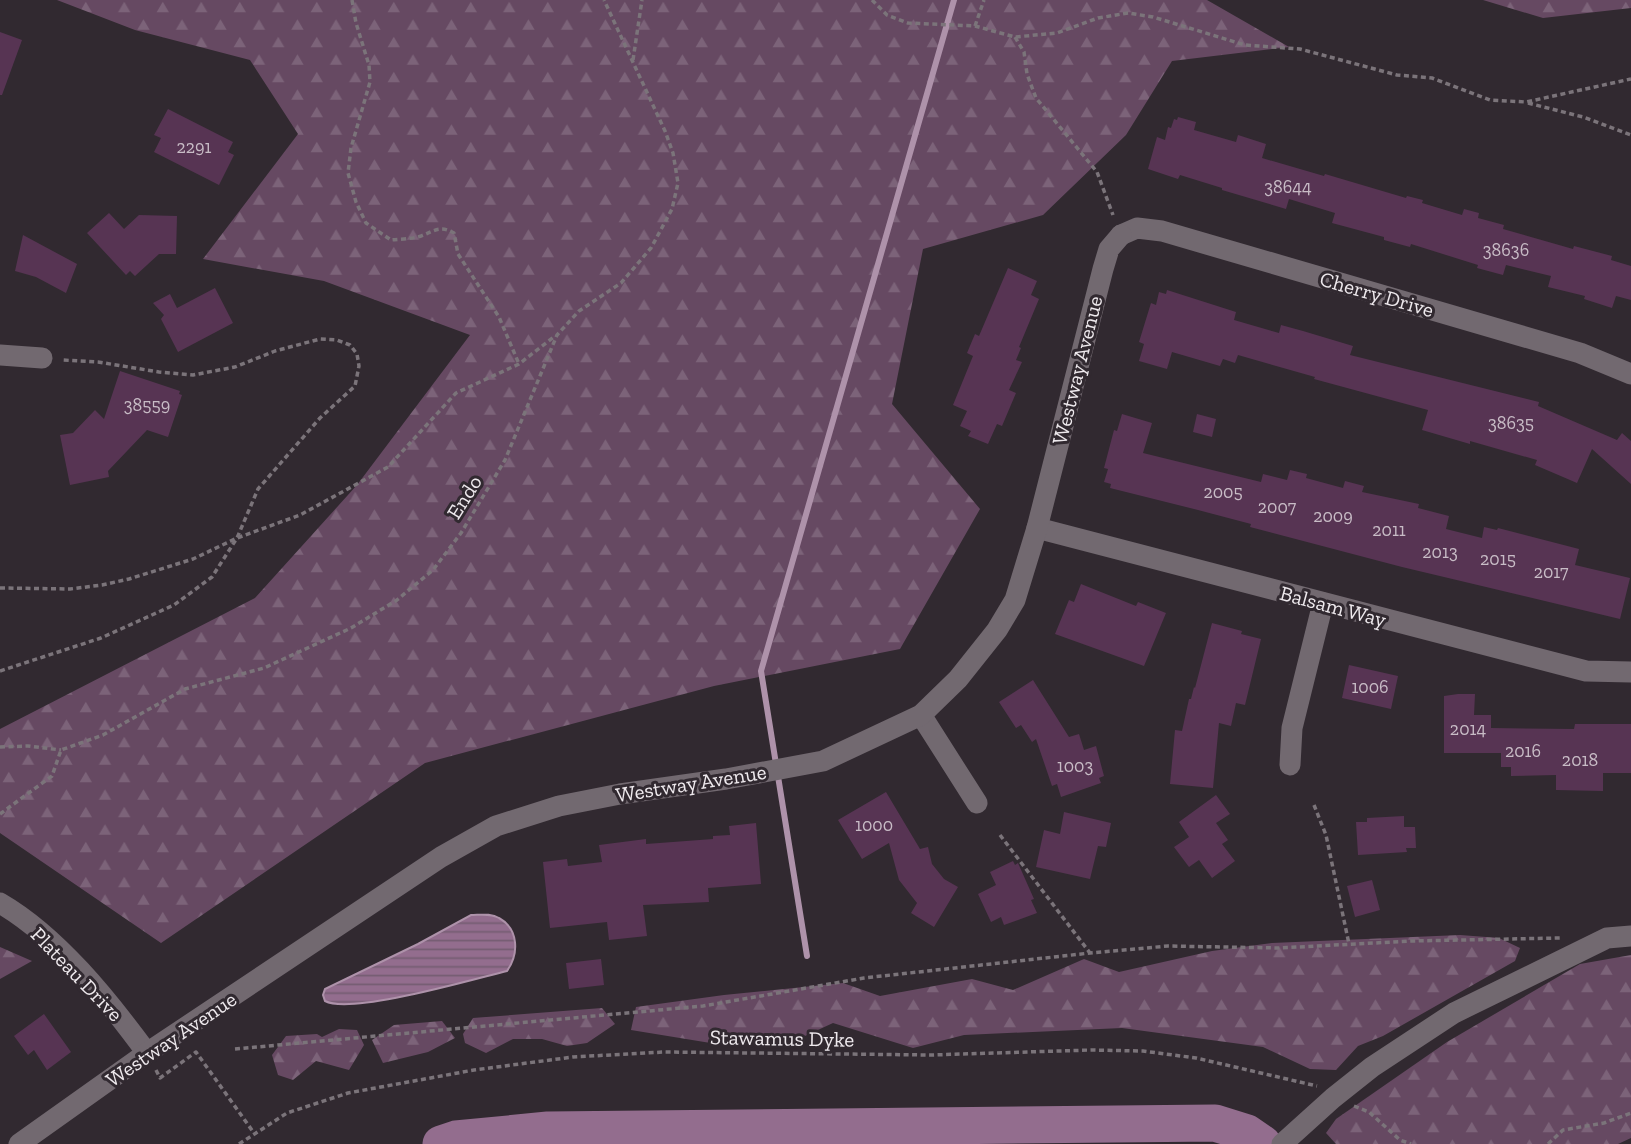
<svg xmlns="http://www.w3.org/2000/svg" width="1631" height="1144" font-family="'Zilla Slab',serif">
  <defs>
    <pattern id="forest-firs" width="22" height="20" patternUnits="userSpaceOnUse" patternTransform="scale(1.75)"><rect width="22" height="20" fill="#664962"/><path d="M5 1l3.5 6h-7zM16 11l3.5 6h-7z" fill="#7c6379"/></pattern>
    <pattern id="water-rules" width="6" height="5" patternUnits="userSpaceOnUse" patternTransform="scale(1.75)"><rect width="6" height="5" fill="#936d8e"/><path d="M0 2.5h6" fill="none" stroke="#755d72"/></pattern>
  </defs>
  <rect width="100%" height="100%" fill="#312930"/>
  <g fill="url(#forest-firs)">
    <polygon points="57,0 1207,0 1289,47 1172,61 1126,135 1043,215 923,249 892,404 980,509 900,649 714,686 425,763 161,943 0,833 0,729 255,598 357,485 470,335 324,281 203,259 298,134 250,60 135,30"/>
    <polygon points="1483,0 1631,0 1631,8 1543,18"/>
    <polygon points="1460,935 1499,938 1520,948 1515,961 1383,1036 1358,1046 1336,1070 1310,1069 1263,1047 1122,1028 964,1035 913,1048 833,1023 794,1041 735,1047 631,1030 636,1007 724,995 843,983 880,996 972,979 1013,990 1084,959 1119,972 1212,951 1272,943"/>
    <polygon points="0,947 32,961 0,979"/>
    <polygon points="1631,955 1631,1138 1618,1144 1336,1144 1326,1133 1336,1119 1447,1042 1580,964"/>
    <polygon points="602,1008 615,1024 587,1043 567,1046 542,1039 513,1039 486,1053 465,1043 463,1034 473,1018"/>
    <polygon points="442,1021 455,1038 428,1052 383,1063 372,1040 394,1025"/>
    <polygon points="339,1029 357,1030 364,1045 349,1070 316,1061 293,1080 278,1075 272,1055 286,1036 317,1034 322,1037"/>
  </g>
  <path fill="url(#water-rules)" stroke="#ae92aa" stroke-width="2" d="M 471,915 C 480,915 491,913 499,918 C 519,929 519,954 507,971 C 474,979 351,1015 325,1001 L 323,995 L 325,989 L 418,944 Z"/>
  <g fill="none" stroke-linecap="round" stroke-linejoin="round">
    <polyline stroke="#ae92aa" stroke-width="6" points="807,956 761,671 954,0"/>
    <polyline stroke="#936d8e" stroke-width="37" points="441,1144 456,1139 548,1130 1215,1123 1247,1133 1263,1144"/>
  </g>
  <g fill="#573453">
    <polygon points="0,32 22,40 2,95 0,95"/>
    <polygon points="168,109 233,142 228,152 234,155 219,185 154,152 161,138 154,135"/>
    <polygon points="1178,117 1196,122 1194,130 1236,142 1238,135 1266,144 1262,158 1324,176 1325,174 1406,198 1407,196 1423,200 1422,203 1462,215 1464,209 1479,213 1478,218 1504,225 1503,229 1573,249 1574,246 1612,256 1611,260 1631,266 1631,300 1616,296 1612,308 1584,299 1585,296 1548,287 1551,276 1506,265 1503,275 1477,268 1478,265 1411,244 1410,247 1384,240 1384,237 1332,223 1335,213 1289,199 1286,209 1222,190 1222,188 1180,175 1178,179 1148,169 1157,137 1165,140 1168,127 1171,128 1174,119 1177,120"/>
    <polygon points="109,213 124,229 139,215 177,216 176,254 159,254 135,276 130,271 126,275 87,233"/>
    <polygon points="23,235 77,264 66,293 36,277 15,271"/>
    <polygon points="1008,268 1037,281 1031,295 1039,299 1019,347 1021,348 1016,360 1022,362 1009,390 1016,393 1002,426 997,424 988,444 968,436 971,431 960,426 967,411 953,405 973,356 967,353 975,334 979,336"/>
    <polygon points="215,288 233,323 178,352 161,319 164,315 153,303 170,294 177,308"/>
    <polygon points="1167,290 1236,312 1234,320 1279,333 1281,325 1303,331 1353,346 1350,355 1539,402 1538,406 1617,440 1622,433 1631,441 1631,484 1592,449 1577,483 1535,465 1537,460 1470,441 1470,444 1422,430 1428,410 1314,379 1315,377 1238,355 1235,363 1223,359 1220,366 1172,352 1167,369 1139,361 1144,344 1139,342 1151,303 1156,305 1159,292 1166,294"/>
    <polygon points="120,371 180,391 179,394 182,395 168,437 147,430 108,471 109,477 70,485 60,435 73,433 95,410 104,419"/>
    <polygon points="1122,414 1152,423 1143,453 1261,482 1263,474 1287,480 1290,470 1307,474 1306,478 1343,488 1345,481 1364,486 1362,492 1419,504 1418,508 1449,516 1446,529 1482,538 1484,527 1497,530 1498,528 1579,549 1575,565 1630,578 1620,619 1402,567 1250,527 1251,524 1198,510 1110,488 1111,484 1104,482 1108,469 1104,468 1114,430 1117,431"/>
    <polygon points="1197,414 1216,419 1212,437 1193,432"/>
    <polygon points="1081,584 1136,606 1138,602 1166,613 1144,666 1055,634 1069,600 1074,602"/>
    <polygon points="1212,623 1242,631 1241,634 1261,639 1245,705 1236,703 1231,726 1219,723 1213,788 1170,784 1175,730 1182,731 1189,699 1191,699 1194,687 1195,688"/>
    <polygon points="1349,665 1398,676 1391,709 1342,698"/>
    <polygon points="1033,680 1069,737 1079,734 1084,750 1096,746 1104,776 1099,778 1101,783 1061,797 1057,784 1052,786 1036,739 1032,742 1021,725 1016,728 999,702"/>
    <polygon points="1458,694 1475,694 1474,715 1491,715 1491,728 1574,729 1575,724 1631,724 1631,773 1603,773 1603,791 1556,790 1556,775 1511,776 1511,767 1501,767 1501,753 1444,753 1444,696"/>
    <polygon points="886,792 920,849 928,847 932,864 944,879 958,887 934,927 911,913 917,903 899,880 889,843 862,859 838,820"/>
    <polygon points="1216,795 1230,814 1216,823 1228,840 1222,844 1235,861 1212,878 1199,860 1189,867 1174,847 1189,837 1179,822"/>
    <polygon points="1064,812 1111,823 1106,847 1098,846 1090,879 1036,867 1044,830 1060,834"/>
    <polygon points="1404,816 1404,827 1415,827 1416,848 1406,848 1407,852 1358,855 1356,822 1367,822 1367,818"/>
    <polygon points="756,823 761,884 708,888 709,902 643,905 647,936 609,940 607,922 550,928 543,862 567,859 568,866 602,862 599,845 646,839 646,844 713,839 713,836 730,835 729,826"/>
    <polygon points="1013,861 1015,865 1018,863 1034,899 1031,900 1037,913 1004,925 1001,917 991,922 978,894 996,885 990,872"/>
    <polygon points="1372,880 1380,910 1355,917 1347,886"/>
    <polygon points="601,959 604,985 569,989 566,963"/>
    <polygon points="44,1014 71,1052 47,1070 34,1050 28,1055 14,1036"/>
  </g>
  <g fill="none" stroke-linecap="round" stroke-linejoin="round">
    <g stroke="#7b747a" stroke-width="3.5" stroke-dasharray="5 3.5" stroke-linecap="butt">
      <path d="M 352,0 L 356,23 L 369,65 L 370,82 L 351,148 L 348,173 L 356,202 L 366,223 L 391,240 C 400,239 412,239 421,236 C 434,231 440,225 454,233 L 458,254 L 499,317 L 519,364"/>
      <polyline points="872,0 887,15 908,23 975,26 1015,37 1057,33 1098,18 1128,13 1153,17 1245,45 1300,49 1397,75 1432,78 1490,100 1526,102 1631,79"/>
      <polyline points="975,26 984,0"/>
      <polyline points="1015,37 1024,52 1027,74 1036,98 1097,172 1113,215"/>
      <polyline points="633,60 642,0"/>
      <polyline points="1528,103 1583,117 1631,135"/>
      <polyline points="0,588 70,589 102,585 129,579 193,559 237,538 300,515 388,467 456,393 519,364 555,336"/>
      <polyline points="0,671 101,638 174,605 212,577 237,538 258,489 320,418 355,386 359,366 357,354 350,345 337,340 320,339 275,351 235,367 193,375 159,372 98,362 62,360"/>
      <polyline points="0,747 28,746 61,750"/>
      <polyline points="1314,805 1326,835 1349,944"/>
      <polyline points="0,814 52,776 61,750 103,735 185,689 264,668 351,628 397,600 433,570 461,533 505,460 557,335 579,311 621,283 651,248 672,209 678,183 673,153 665,131 604,0"/>
      <polyline points="1000,835 1090,953"/>
      <polyline points="235,1049 703,1006 864,978 1090,953 1168,946 1279,948 1412,941 1560,938"/>
      <polyline points="156,1070 160,1078 196,1052 254,1133"/>
      <polyline points="1354,1106 1369,1112 1400,1140 1411,1144"/>
      <polyline points="239,1144 287,1113 348,1093 474,1070 573,1057 664,1052 931,1055 1091,1050 1143,1051 1196,1058 1317,1086"/>
      <polyline points="1548,1144 1563,1130 1604,1123 1631,1113"/>
    </g>
    <g stroke="#726970" stroke-width="21">
      <polyline points="1121,235 1137,228 1162,231 1580,353 1631,374"/>
      <polyline points="0,355 42,358"/>
      <polyline points="1037,528 1586,671 1631,672"/>
      <polyline points="921,715 977,803"/>
      <polyline points="1290,765 1292,728 1323,603"/>
      <path d="M 0,903 C 57,936 108,1000 147,1053"/>
      <polyline points="1282,1144 1333,1098 1372,1067 1454,1013 1607,938 1631,936"/>
    </g>
    <polyline stroke="#726970" stroke-width="21" points="19,1144 147,1053 441,857 496,826 559,806 620,794 726,779 823,761 921,715 958,679 997,630 1015,600 1037,528 1103,269 1109,249 1121,235"/>
  </g>
  <g text-anchor="middle" dominant-baseline="central" stroke-width="6" stroke-linejoin="round" paint-order="stroke">
    <g font-size="18" fill="#c8bcc6">
      <text x="194" y="147">2291</text>
      <text x="1288" y="187">38644</text>
      <text x="1506" y="250">38636</text>
      <text x="147" y="405">38559</text>
      <text x="1511" y="423">38635</text>
      <text x="1223" y="492">2005</text>
      <text x="1277" y="507">2007</text>
      <text x="1333" y="516">2009</text>
      <text x="1389" y="530">2011</text>
      <text x="1440" y="552">2013</text>
      <text x="1498" y="559">2015</text>
      <text x="1551" y="572">2017</text>
      <text x="1370" y="687">1006</text>
      <text x="1468" y="729">2014</text>
      <text x="1523" y="751">2016</text>
      <text x="1580" y="760">2018</text>
      <text x="1075" y="766">1003</text>
      <text x="874" y="825">1000</text>
    </g>
    <g font-size="21" fill="#eee9ed" stroke="#312930">
      <text transform="translate(1377 294) rotate(16)">Cherry Drive</text>
      <text transform="translate(1077 370) rotate(-76)">Westway Avenue</text>
      <text transform="translate(464 497) rotate(-58)">Endo</text>
      <text transform="translate(1333 606) rotate(15)">Balsam Way</text>
      <text transform="translate(691 783) rotate(-9)">Westway Avenue</text>
      <text transform="translate(77 974) rotate(46)">Plateau Drive</text>
      <text transform="translate(782 1038) rotate(1)">Stawamus Dyke</text>
      <text transform="translate(171 1039) rotate(-34)">Westway Avenue</text>
    </g>
  </g>
</svg>
